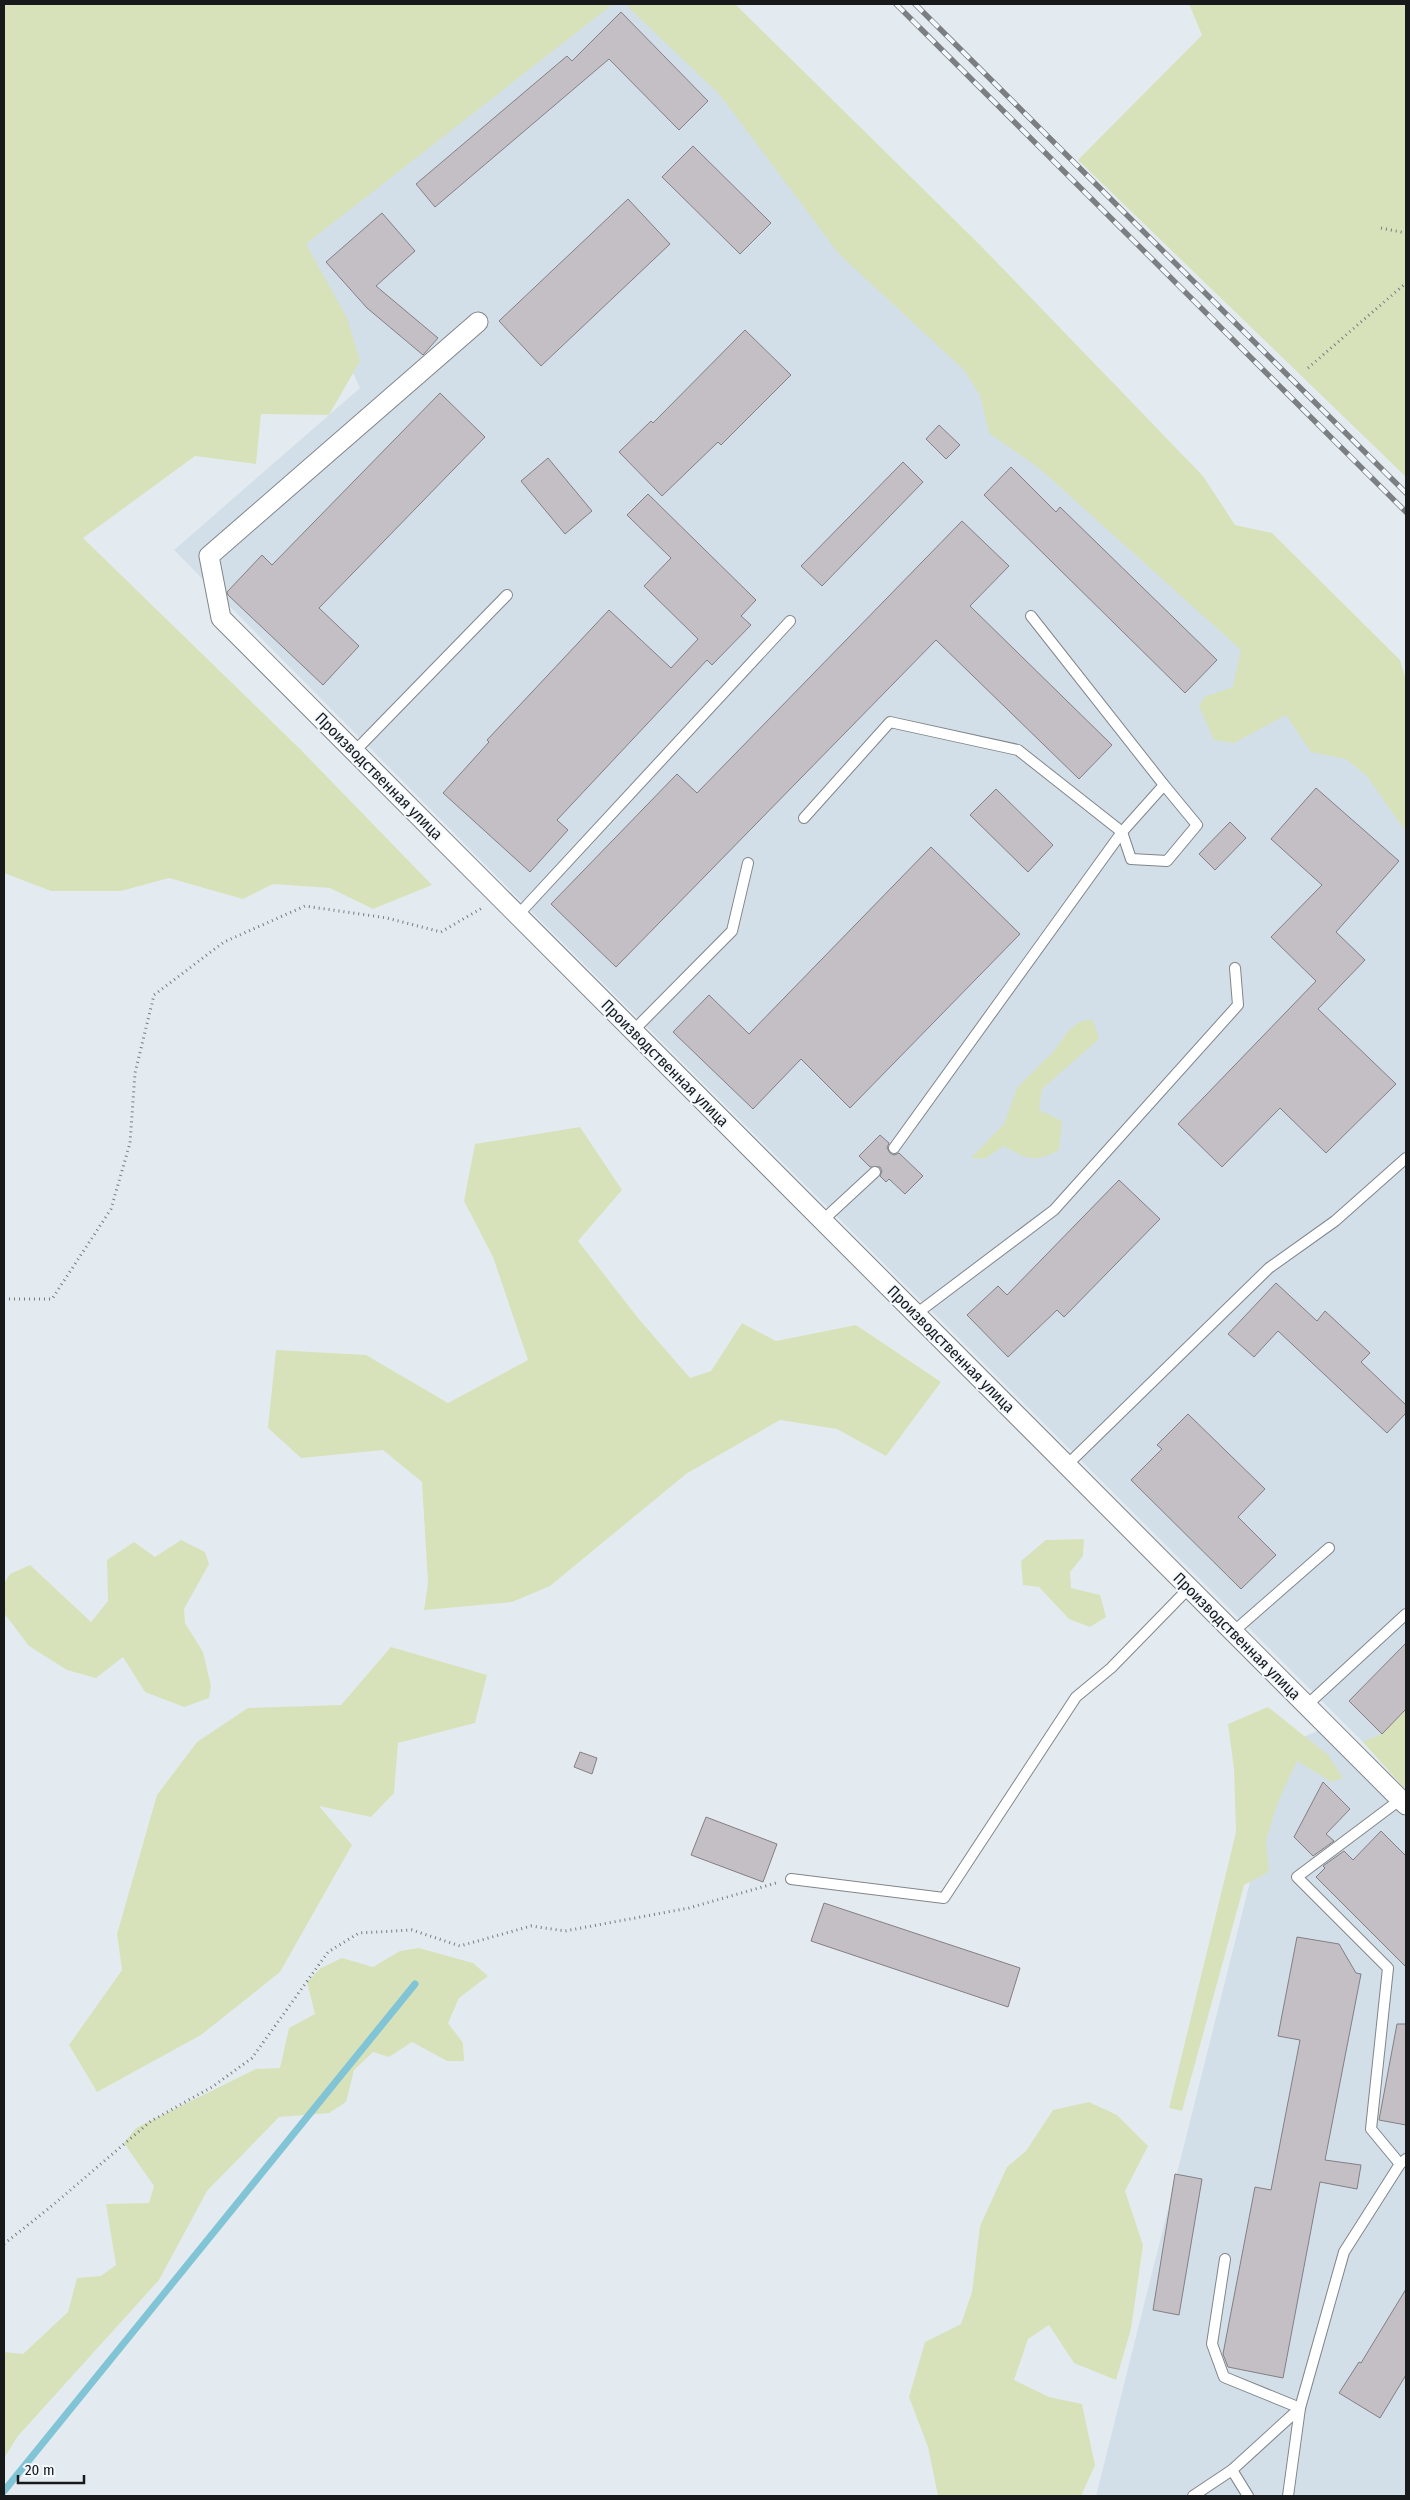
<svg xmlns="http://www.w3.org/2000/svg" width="1410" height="2500" font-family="'Fira Sans Condensed',sans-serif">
  <rect width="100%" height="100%" fill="#e4ebf0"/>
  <g fill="#d2dfe9">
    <polygon points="565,4 657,4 1406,738 1406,1785 536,916 174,550 360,388 290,237"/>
    <polygon points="1319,1730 1406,1818 1406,2496 1096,2496 1284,1746"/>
  </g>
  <g fill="#d7e2ba">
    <polygon points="4,4 613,4 306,244 347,318 360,361 329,415 261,414 256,464 195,456 83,538 301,750 432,885 373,909 330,888 273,884 243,899 169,878 121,891 51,891 4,873"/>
    <polygon points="625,4 735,4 980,245 1203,476 1235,525 1272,533 1400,660 1406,680 1406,832 1367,776 1346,759 1311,752 1286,715 1234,743 1214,740 1199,706 1204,697 1233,687 1241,650 1039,468 989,433 980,395 964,370 839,254 720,95"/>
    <polygon points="1189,4 1406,4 1406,477 1078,160 1202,35"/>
    <path d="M 1093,1020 L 1099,1039 L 1042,1089 L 1039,1110 L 1062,1121 L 1059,1150 C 1033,1164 1027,1159 1004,1146 L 984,1159 L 971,1158 L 1004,1124 L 1017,1088 L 1054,1051 L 1069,1030 L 1081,1021 Z"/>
    <polygon points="580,1127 622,1190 578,1241 638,1318 690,1378 711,1371 742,1323 776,1341 856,1325 941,1382 886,1456 837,1429 780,1420 686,1474 550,1586 512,1602 424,1610 428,1583 422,1482 383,1450 301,1458 268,1428 276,1350 366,1355 448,1403 528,1360 493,1257 464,1201 475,1144"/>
    <polygon points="1084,1539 1083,1556 1070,1572 1071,1588 1100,1595 1106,1617 1090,1627 1069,1619 1039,1587 1023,1585 1021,1561 1046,1540"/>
    <polygon points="181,1540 205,1552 209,1564 184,1609 185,1623 203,1652 211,1686 209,1698 184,1707 145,1692 123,1657 96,1678 67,1670 29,1646 4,1613 4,1584 10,1574 30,1565 91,1622 108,1601 107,1560 134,1542 155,1557"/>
    <polygon points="391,1647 487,1675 475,1723 398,1743 394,1793 371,1817 319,1806 352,1845 280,1972 201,2035 97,2092 69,2045 122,1970 117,1934 157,1795 197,1742 248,1708 341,1705"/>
    <polygon points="1268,1707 1328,1755 1343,1778 1332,1782 1297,1761 1278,1802 1266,1840 1269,1872 1244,1885 1182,2111 1169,2108 1236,1832 1234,1769 1228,1724"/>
    <polygon points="1406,1709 1406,1790 1363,1742 1382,1734"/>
    <polygon points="419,1948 473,1963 488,1976 459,1998 448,2023 463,2043 464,2061 447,2061 412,2042 389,2057 373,2052 354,2070 346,2102 329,2113 279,2117 207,2191 159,2280 18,2436 4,2458 4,2352 23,2354 68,2312 77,2278 101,2276 116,2265 106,2204 149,2203 154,2186 124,2143 136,2128 256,2069 280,2068 289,2028 315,2014 307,1982 321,1968 342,1958 373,1967 400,1951"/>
    <polygon points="1089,2102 1117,2115 1148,2146 1125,2191 1143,2245 1131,2329 1116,2380 1074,2363 1049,2325 1028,2339 1014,2380 1049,2397 1082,2404 1095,2465 1081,2496 938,2496 928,2447 909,2397 925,2342 961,2324 972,2292 980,2226 1007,2167 1026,2151 1053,2110"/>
  </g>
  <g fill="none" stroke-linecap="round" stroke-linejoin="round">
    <polyline stroke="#81c4d6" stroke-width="7" points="4,2491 415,1984"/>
  </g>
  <g fill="#c3bfc5" stroke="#837f84">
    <polygon points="621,12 708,101 679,130 609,59 435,207 416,184 567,56 572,61"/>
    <polygon points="693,146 771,223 740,254 662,177"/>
    <polygon points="628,199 670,244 541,366 499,321"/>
    <polygon points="382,213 415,251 376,286 438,338 423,355 367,308 326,262"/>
    <polygon points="745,330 791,375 721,445 718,442 662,496 619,452 651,421 653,423"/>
    <polygon points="440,393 485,437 319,608 359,646 323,685 228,595 227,592 262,555 272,565"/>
    <polygon points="939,425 960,445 946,459 926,439"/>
    <polygon points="548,458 592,511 565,534 521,481"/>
    <polygon points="903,462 923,482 822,586 801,566"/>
    <polygon points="1011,467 1056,512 1060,507 1217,660 1185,693 984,495"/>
    <polygon points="648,494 756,600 741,616 751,625 712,665 707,660 557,820 568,830 530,872 443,793 489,742 487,740 609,610 671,668 698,639 644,586 671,558 627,515"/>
    <polygon points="962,521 1009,566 970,606 1112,745 1079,779 936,640 616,967 551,904 677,774 697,793"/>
    <polygon points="1316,788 1399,861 1336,932 1365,960 1318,1009 1396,1084 1326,1153 1280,1108 1222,1167 1178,1124 1316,981 1271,937 1322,885 1271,839"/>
    <polygon points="996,789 1053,845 1028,872 970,815"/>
    <polygon points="1230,822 1246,838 1215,870 1199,854"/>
    <polygon points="931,847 1020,934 850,1108 801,1059 753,1109 673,1032 709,995 749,1034"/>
    <polygon points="880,1135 889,1143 887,1148 890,1153 894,1155 899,1153 923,1176 905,1194 889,1179 886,1182 880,1176 882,1171 880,1167 870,1167 859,1156"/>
    <polygon points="1119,1180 1160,1219 1064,1317 1057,1310 1008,1357 967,1315 998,1286 1007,1295"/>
    <polygon points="1276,1283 1317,1321 1325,1311 1370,1353 1361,1362 1406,1405 1406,1413 1387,1433 1278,1331 1254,1357 1228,1334"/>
    <polygon points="1188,1414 1265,1489 1238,1517 1276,1555 1241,1589 1131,1480 1162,1449 1157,1445"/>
    <polygon points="1406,1643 1406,1709 1382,1734 1349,1701"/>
    <polygon points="580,1752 597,1758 592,1774 574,1767"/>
    <polygon points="1323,1782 1350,1809 1326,1834 1334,1841 1313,1856 1294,1837"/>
    <polygon points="706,1817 777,1844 763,1882 691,1855"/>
    <polygon points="1381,1831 1406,1856 1406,1967 1316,1877 1325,1868 1323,1866 1344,1851 1353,1860"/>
    <polygon points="824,1903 1020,1968 1008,2007 811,1941"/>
    <polygon points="1297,1937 1339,1944 1356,1973 1361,1974 1325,2160 1361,2165 1357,2189 1320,2182 1283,2378 1228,2367 1223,2354 1255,2187 1271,2190 1300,2040 1278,2036"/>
    <polygon points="1397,2024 1406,2024 1406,2125 1379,2120"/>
    <polygon points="1175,2174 1202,2179 1179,2315 1153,2310"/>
    <polygon points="1406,2289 1406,2375 1380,2418 1339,2393 1359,2362 1361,2363"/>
  </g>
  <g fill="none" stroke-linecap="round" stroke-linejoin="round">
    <defs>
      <g id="service">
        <polyline points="354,752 507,595"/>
        <polyline points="804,818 890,722 1018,750 1122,832 1131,859 1167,861 1197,825 1164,785"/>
        <polyline points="518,915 790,621"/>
        <polyline points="633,1031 732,931 748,863"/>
        <polyline points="894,1148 1122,832 1164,785 1031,616"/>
        <polyline points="822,1221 875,1172"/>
        <polyline points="916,1314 1054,1210 1238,1005 1235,968"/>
        <polyline points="1067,1465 1269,1268 1335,1221 1406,1158"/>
        <polyline points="1233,1632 1329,1548"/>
        <polyline points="1307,1705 1406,1614"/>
        <polyline points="791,1879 944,1898 1076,1697 1111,1668 1189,1588"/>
        <polyline points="1400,2164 1371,2129 1388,1968 1297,1877 1401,1799"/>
        <polyline points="1225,2259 1212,2344 1224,2377 1300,2408 1288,2496"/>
        <polyline points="1232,2470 1300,2408 1344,2252 1400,2164 1406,2159"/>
        <polyline points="1193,2496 1232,2470 1248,2496"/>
      </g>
      <polyline id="minor" points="478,322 209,556 221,618 1406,1805"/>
    </defs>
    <use href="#service" stroke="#80868a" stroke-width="12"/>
    <use href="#minor" stroke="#80868a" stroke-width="21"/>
    <g stroke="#777c7f" stroke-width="3" stroke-dasharray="1 4" stroke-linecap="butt">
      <polyline points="1381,228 1406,233"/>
      <polyline points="1308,368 1406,283"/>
      <polyline points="4,1299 52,1299 111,1209 130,1143 135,1073 154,995 224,942 305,906 387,918 441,932 482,908"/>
      <polyline points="4,2244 53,2205 151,2121 212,2087 252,2058 328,1952 359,1933 412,1930 460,1946 531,1926 565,1931 689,1908 776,1883"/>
    </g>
    <use href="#service" stroke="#fff" stroke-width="10"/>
    <use href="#minor" stroke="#fff" stroke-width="19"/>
    <defs>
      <g id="rail">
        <polyline points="896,4 1406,512"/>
        <polyline points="915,4 1406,493"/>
      </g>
    </defs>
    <use href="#rail" stroke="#7b7f82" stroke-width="5.5"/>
    <use href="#rail" stroke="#f2f8fd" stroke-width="4" stroke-dasharray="11" stroke-linecap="butt"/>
  </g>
  <g text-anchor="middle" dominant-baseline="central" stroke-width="4" stroke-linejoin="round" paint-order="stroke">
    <g font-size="16" fill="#17191b" stroke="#f2f8fd">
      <text transform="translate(379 776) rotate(45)">Производственная улица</text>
      <text transform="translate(665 1063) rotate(45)">Производственная улица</text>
      <text transform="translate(951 1349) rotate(45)">Производственная улица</text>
      <text transform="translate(1237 1636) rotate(45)">Производственная улица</text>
    </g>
  </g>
  <rect width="1410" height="2500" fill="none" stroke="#17191b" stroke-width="10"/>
  <path d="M18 2475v8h66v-8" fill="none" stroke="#17191b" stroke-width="2.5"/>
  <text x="25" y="2475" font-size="15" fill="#17191b" stroke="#f2f8fd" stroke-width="4" paint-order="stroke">20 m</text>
</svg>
